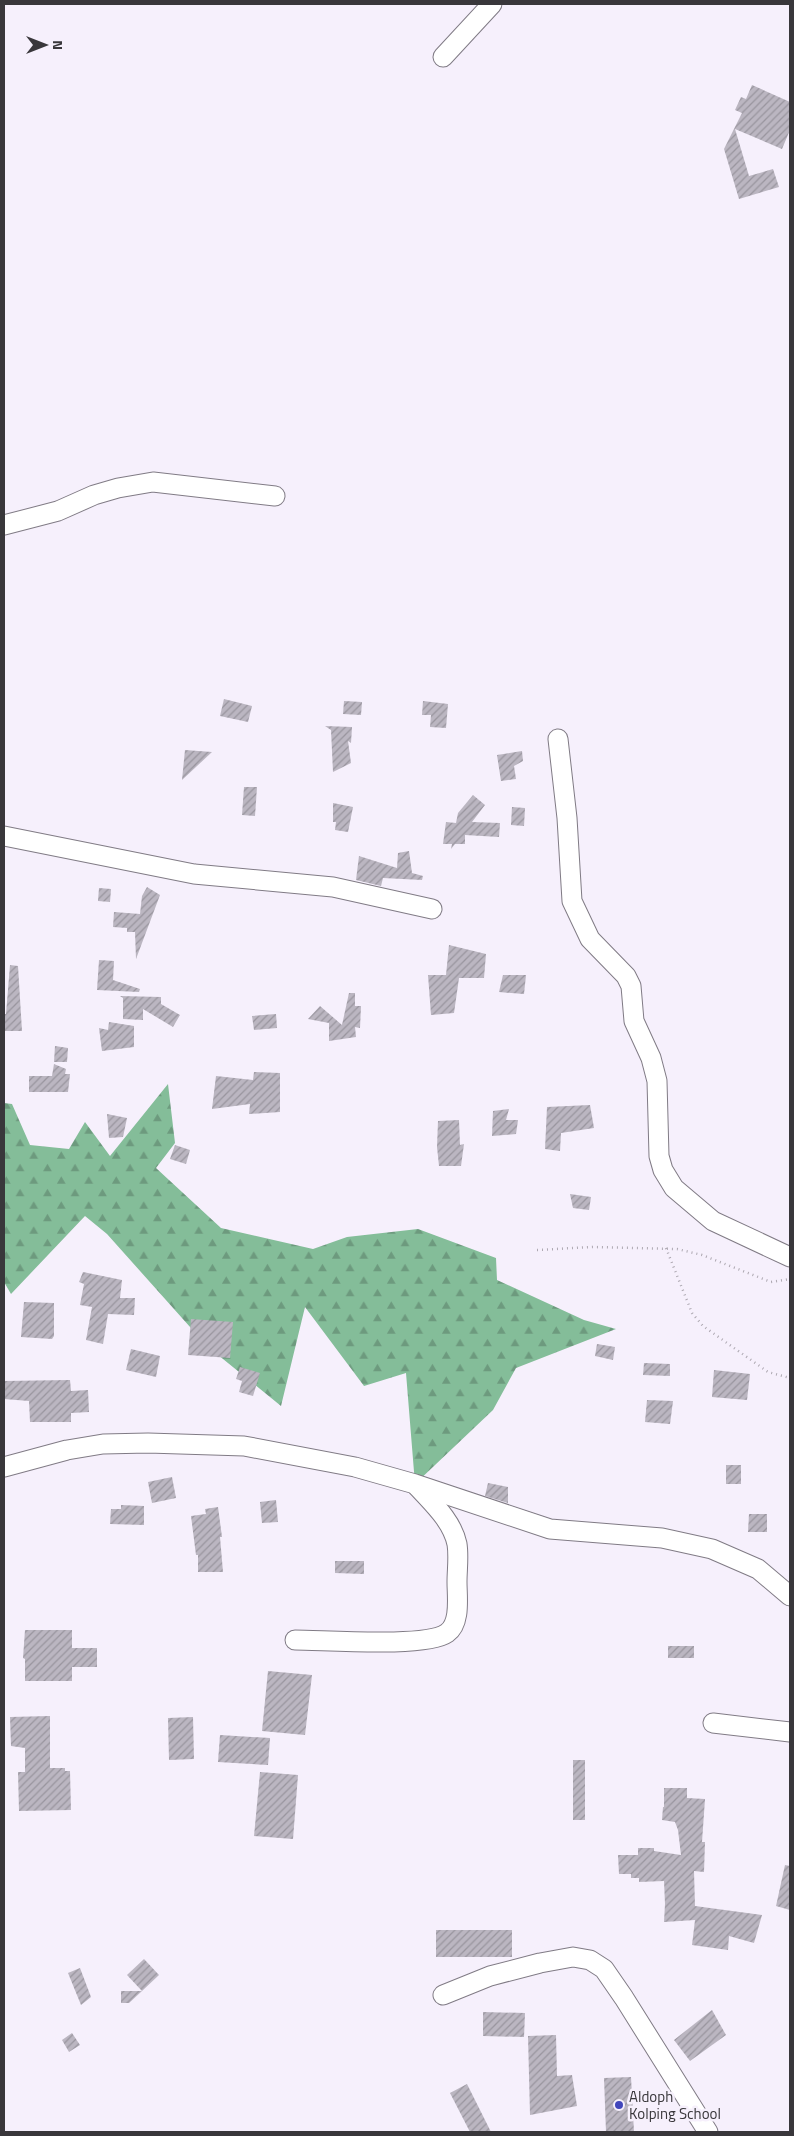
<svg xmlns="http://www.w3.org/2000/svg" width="794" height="2136" font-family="'Titillium Web',sans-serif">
  <defs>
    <pattern id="forest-firs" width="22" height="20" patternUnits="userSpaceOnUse" patternTransform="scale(1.25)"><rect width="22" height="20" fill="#84bd99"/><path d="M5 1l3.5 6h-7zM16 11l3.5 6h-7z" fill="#6d9a7e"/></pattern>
    <pattern id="building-hatch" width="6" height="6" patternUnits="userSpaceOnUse" patternTransform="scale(1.25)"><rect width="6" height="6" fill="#bbb6c1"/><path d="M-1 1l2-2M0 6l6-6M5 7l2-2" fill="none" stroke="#99959e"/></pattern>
  </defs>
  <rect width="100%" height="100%" fill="#f6f0fc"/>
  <polygon fill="url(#forest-firs)" points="168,1084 175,1143 156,1168 221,1228 313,1249 347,1237 418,1229 496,1258 497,1280 584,1320 616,1329 516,1368 493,1410 415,1484 406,1373 364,1386 305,1307 281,1406 207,1346 107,1234 85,1216 11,1294 4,1282 4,1103 12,1104 30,1145 69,1149 85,1122 110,1156"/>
  <g fill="url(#building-hatch)">
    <polygon points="752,85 790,102 790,130 782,149 735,129 749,176 773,169 779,187 739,199 724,149 742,113 735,110 741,97 746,99"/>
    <polygon points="224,699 252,706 248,722 220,716"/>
    <polygon points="344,701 362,702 361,715 343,714"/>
    <polygon points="423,701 448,704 446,728 430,727 431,715 422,715"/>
    <polygon points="325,726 352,727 351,743 348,741 351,763 333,772 331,730"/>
    <polygon points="185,750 212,752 182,780"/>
    <polygon points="522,751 523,761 514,766 516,779 501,781 497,755"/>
    <polygon points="244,787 257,787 255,816 242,815"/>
    <polygon points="473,795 485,805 472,822 500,823 499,837 465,835 465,844 455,844 451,849 452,844 443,844 446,822 456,823 458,813"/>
    <polygon points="333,803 353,807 348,832 335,830 336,822 333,822"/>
    <polygon points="512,807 525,808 524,826 511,825"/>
    <polygon points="409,851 412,873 423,876 422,880 383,878 381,886 356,880 359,856 397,868 398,853"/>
    <polygon points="147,887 160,895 136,959 135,932 127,932 127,928 113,927 114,912 140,914 142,896"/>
    <polygon points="99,888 111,889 110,902 98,901"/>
    <polygon points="449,945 486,954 484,978 459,978 454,1013 431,1015 428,975 446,975"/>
    <polygon points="99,960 114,961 113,980 140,989 139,992 97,990"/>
    <polygon points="10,965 18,966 22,1031 5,1031 4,1014 6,1014"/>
    <polygon points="503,975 526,975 524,994 499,992"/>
    <polygon points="349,993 355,993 355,1006 361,1006 360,1028 355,1027 356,1037 329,1041 329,1023 308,1019 320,1006 342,1025"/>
    <polygon points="120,996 161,997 161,1004 180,1015 173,1027 143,1009 143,1020 123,1019 123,998"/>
    <polygon points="276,1014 277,1028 254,1030 252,1016"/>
    <polygon points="109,1022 134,1026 134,1047 102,1051 99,1028 108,1030"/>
    <polygon points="55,1046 68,1048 67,1062 54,1062"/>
    <polygon points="54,1064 66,1069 65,1074 70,1074 68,1092 29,1092 29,1076 52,1076"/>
    <polygon points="254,1072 280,1073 280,1112 249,1114 250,1104 212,1109 216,1076 253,1080"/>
    <polygon points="590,1105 594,1128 561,1133 560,1151 545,1149 547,1107"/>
    <polygon points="509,1109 506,1120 518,1120 516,1134 492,1136 493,1111"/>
    <polygon points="107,1114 127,1118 123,1137 109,1138"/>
    <polygon points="459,1120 460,1145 464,1144 461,1166 439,1166 437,1147 438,1121"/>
    <polygon points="175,1145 190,1150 186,1164 170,1159"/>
    <polygon points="570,1194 591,1197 589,1210 573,1208"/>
    <polygon points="83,1272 122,1280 120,1298 135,1298 134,1315 108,1314 103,1344 86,1340 92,1307 80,1305 84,1284 79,1282"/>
    <polygon points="24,1302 54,1303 54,1336 52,1339 21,1337"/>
    <polygon points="191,1319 233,1322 230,1358 188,1355"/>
    <polygon points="597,1344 615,1347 613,1360 595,1356"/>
    <polygon points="131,1349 160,1356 156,1377 126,1370"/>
    <polygon points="644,1363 670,1364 670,1376 643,1375"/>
    <polygon points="240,1367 260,1373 253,1396 239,1392 242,1381 236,1379"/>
    <polygon points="714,1370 750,1374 747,1400 712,1397"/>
    <polygon points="70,1380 71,1391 88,1390 89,1412 71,1413 71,1422 30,1422 29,1401 4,1399 4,1381"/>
    <polygon points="647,1400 673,1401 670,1424 645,1422"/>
    <rect x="726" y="1465" width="15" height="19"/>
    <polygon points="172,1477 176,1498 152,1503 148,1482"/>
    <polygon points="488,1483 508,1487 508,1503 485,1496"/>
    <polygon points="276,1500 278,1522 262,1523 260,1502"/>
    <polygon points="121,1505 144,1506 144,1525 110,1524 111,1509 121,1509"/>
    <polygon points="218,1507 222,1537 220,1537 223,1572 198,1572 198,1555 196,1555 191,1516 206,1514 205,1509"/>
    <polygon points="749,1514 767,1514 767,1532 748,1532"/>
    <polygon points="335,1561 364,1561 364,1574 335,1573"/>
    <polygon points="25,1630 72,1630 72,1648 97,1648 97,1667 72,1667 72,1681 25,1681 25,1659 23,1658"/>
    <rect x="668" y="1646" width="26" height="12"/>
    <polygon points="268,1671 312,1675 305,1735 262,1731"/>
    <polygon points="50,1716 50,1768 65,1768 65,1771 70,1771 71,1810 19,1811 18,1772 25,1772 25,1748 11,1746 10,1717"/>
    <polygon points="193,1717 194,1759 169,1760 168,1718"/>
    <polygon points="220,1735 270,1738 268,1765 218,1762"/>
    <rect x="573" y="1760" width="12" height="60"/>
    <polygon points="260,1772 298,1775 293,1839 254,1836"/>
    <polygon points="664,1788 687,1788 687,1798 705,1799 702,1842 705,1842 704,1872 694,1871 695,1906 762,1915 754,1943 729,1936 728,1950 692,1945 695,1920 664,1922 665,1904 664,1881 639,1882 639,1878 631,1878 631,1874 619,1874 618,1855 638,1855 638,1848 654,1848 654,1851 681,1855 678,1830 675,1822 662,1820 663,1807 664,1807"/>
    <polygon points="785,1865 790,1866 790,1910 776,1906"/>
    <rect x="436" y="1930" width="76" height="27"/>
    <polygon points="144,1959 159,1975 142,1991 127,1975"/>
    <polygon points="80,1968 91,1997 81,2005 68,1973"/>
    <polygon points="121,1991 142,1991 129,2003 121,2003"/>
    <polygon points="712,2010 726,2035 690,2061 674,2040"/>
    <polygon points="483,2012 525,2013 524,2037 483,2036"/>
    <polygon points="72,2033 80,2045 69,2052 62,2040"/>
    <polygon points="556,2035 557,2076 572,2075 577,2106 530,2115 528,2036"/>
    <polygon points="631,2077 634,2132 606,2132 604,2078"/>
    <polygon points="467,2084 491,2132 470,2132 450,2093"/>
  </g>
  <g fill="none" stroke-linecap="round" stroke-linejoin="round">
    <defs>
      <g id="minor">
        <polyline points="443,57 492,4"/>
        <polyline points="4,525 58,511 94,495 118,488 153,482 275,496"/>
        <polyline points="558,739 567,818 572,901 590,939 626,976 631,986 634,1021 651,1058 657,1081 659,1156 663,1170 674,1188 713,1221 790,1257"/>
        <polyline points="4,836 194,874 333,887 432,909"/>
        <polyline points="4,1467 67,1450 103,1444 148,1443 244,1446 355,1467 415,1484 550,1529 662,1538 712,1549 758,1569 790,1596"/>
        <path d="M 295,1640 C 325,1640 426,1648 447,1633 C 461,1623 457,1597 457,1582 C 457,1570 459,1556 457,1544 C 452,1520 431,1502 416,1485"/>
        <polyline points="713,1723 790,1732"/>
        <polyline points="443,1995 490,1976 540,1963 573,1957 590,1960 604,1969 624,1998 708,2132"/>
      </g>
    </defs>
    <use href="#minor" stroke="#807b85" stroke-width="21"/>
    <g stroke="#ada8b1" stroke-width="2.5" stroke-dasharray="1 4" stroke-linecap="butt">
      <polyline points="666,1248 692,1313 703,1326 768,1372 790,1378"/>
      <polyline points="537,1250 592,1247 677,1249 702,1255 771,1282 790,1279"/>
    </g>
    <use href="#minor" stroke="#fff" stroke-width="19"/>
  </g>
  <circle fill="#4146bb" stroke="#f6f0fc" stroke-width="2" cx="619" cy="2105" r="5"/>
  <g text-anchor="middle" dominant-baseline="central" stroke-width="5" stroke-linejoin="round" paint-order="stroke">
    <g font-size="15" fill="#39373b" stroke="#f6f0fc" text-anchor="start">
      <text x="629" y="2096">Aldoph<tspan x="629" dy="17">Kolping School</tspan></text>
    </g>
  </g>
  <rect width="794" height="2136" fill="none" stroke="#39373b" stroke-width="10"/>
  <g transform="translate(45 45) rotate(90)" stroke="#f6f0fc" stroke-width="4" paint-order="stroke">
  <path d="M0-4L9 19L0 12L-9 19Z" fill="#39373b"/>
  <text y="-8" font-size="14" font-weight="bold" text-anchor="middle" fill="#39373b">N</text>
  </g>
</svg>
